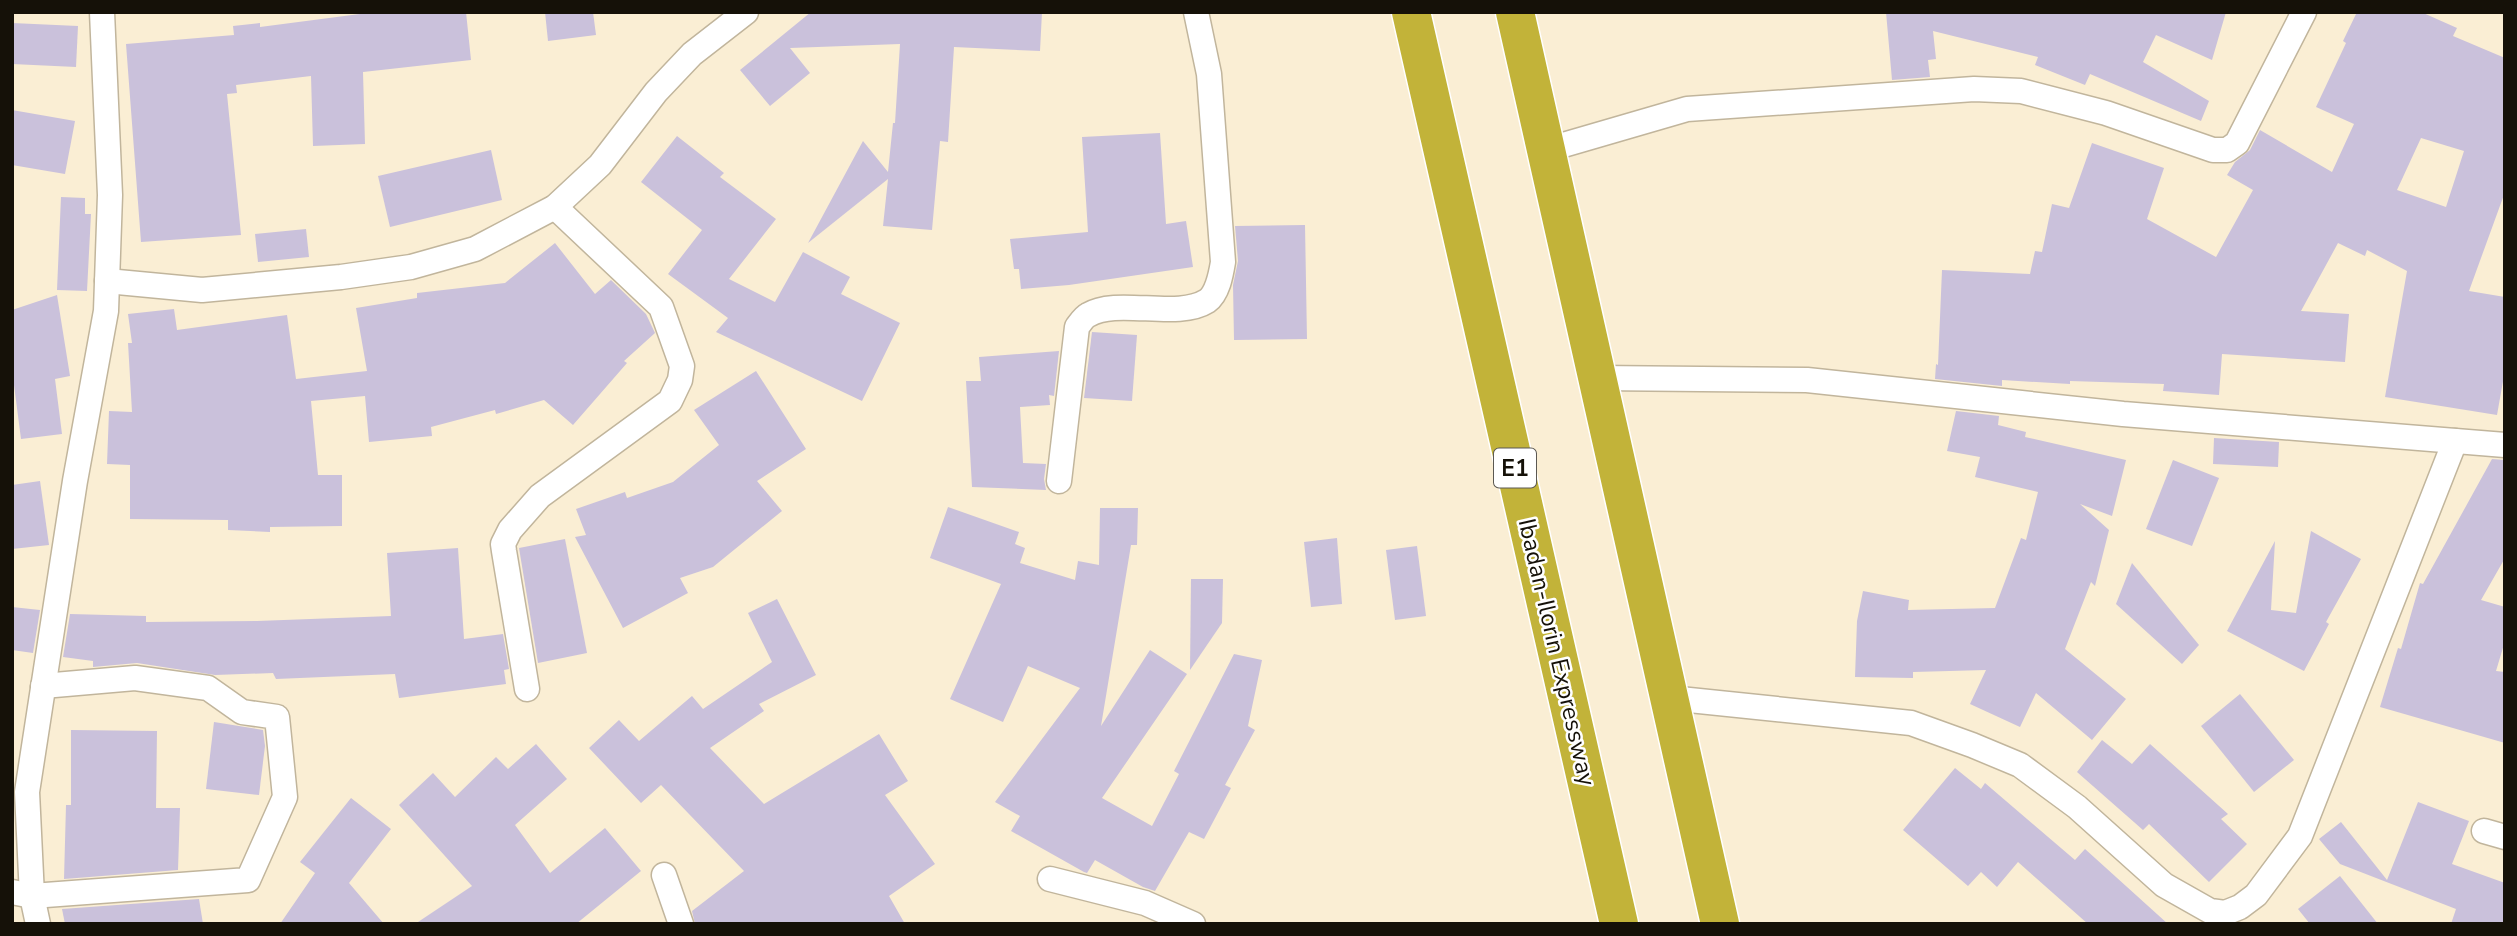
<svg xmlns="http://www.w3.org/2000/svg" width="2517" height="936" font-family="'Nunito Sans',sans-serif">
  <rect width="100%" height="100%" fill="#faeed4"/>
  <g fill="#cac1db" fill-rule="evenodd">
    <polygon points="375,12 466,12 471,60 363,72 365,144 313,146 311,76 236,85 237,93 227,94 241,235 141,242 126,44 234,35 233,26 260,23 260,27"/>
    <polygon points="545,12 593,12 596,35 548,41"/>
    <polygon points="811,12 1042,12 1040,51 954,47 948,142 940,141 932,230 883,226 888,179 808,243 863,141 888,172 893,123 895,123 900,44 790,48 810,73 770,106 740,70"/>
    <polygon points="1886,12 2226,12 2212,60 2156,35 2143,62 2209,101 2201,121 2090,74 2085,85 2035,65 2038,57 1933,31 1936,59 1928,60 1930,77 1892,80"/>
    <path d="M 2357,12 L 2421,12 L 2457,28 L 2453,36 L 2505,58 L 2505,192 L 2469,291 L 2505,297 L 2505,370 L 2497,415 L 2385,397 L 2407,271 L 2367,250 L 2365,256 L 2338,243 L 2301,311 L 2349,314 L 2345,362 L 2222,354 L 2219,395 L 2163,391 L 2164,384 L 2070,381 L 2070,384 L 2002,380 L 2002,386 L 1935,379 L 1936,364 L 1938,365 L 1942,270 L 2030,274 L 2035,251 L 2042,252 L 2052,204 L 2069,208 L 2092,143 L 2164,168 L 2147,219 L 2216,257 L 2253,190 L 2227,175 L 2235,162 L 2250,150 L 2260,130 L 2332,172 L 2354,124 L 2316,107 L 2346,43 L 2343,41 ZM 2421,138 L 2464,151 L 2446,207 L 2397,190 Z"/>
    <polygon points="12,23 78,26 76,67 12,64"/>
    <polygon points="12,110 75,121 65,174 12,165"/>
    <polygon points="1160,133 1166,224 1186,221 1193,267 1069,285 1021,289 1019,269 1014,269 1010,239 1088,232 1082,137"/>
    <polygon points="677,136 724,173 720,177 776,219 729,279 775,302 803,252 850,277 841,294 900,323 862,401 716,332 728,318 668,274 702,230 641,182"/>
    <polygon points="491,150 502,200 390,227 378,176"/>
    <polygon points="61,197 85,198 85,214 91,214 87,291 57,290"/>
    <polygon points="1305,225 1307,339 1234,340 1233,285 1238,261 1235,226"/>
    <polygon points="306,229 309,257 258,262 255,234"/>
    <polygon points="555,243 595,294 611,280 646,314 655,333 624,361 627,363 573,425 544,400 496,414 495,410 431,427 432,436 369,442 365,396 311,401 318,475 342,475 342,526 270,527 270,532 228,530 228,520 130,519 130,465 107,464 109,411 132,412 128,343 132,343 128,314 174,309 177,330 287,315 296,379 367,371 356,308 417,298 417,293 505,283"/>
    <polygon points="57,295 70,376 55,379 62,434 21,439 14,385 12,386 12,310"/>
    <polygon points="1092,332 1137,335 1132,401 1084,398"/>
    <polygon points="1059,351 1054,396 1049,395 1050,405 1020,407 1023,463 1046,464 1044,479 1046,490 972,487 966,381 981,381 979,357"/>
    <polygon points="756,371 806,449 757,481 782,511 713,567 680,578 688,593 623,628 575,537 586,535 576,509 625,492 627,498 673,482 719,445 694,410"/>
    <polygon points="1956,411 1999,416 1998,425 2026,432 2025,437 2126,460 2112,516 2080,504 2109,530 2095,586 2091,582 2065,649 2126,699 2092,740 2036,693 2020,727 1970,704 1986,670 1913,672 1913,678 1855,677 1857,621 1863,591 1909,600 1908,610 1995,608 2021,538 2026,540 2038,492 1975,477 1980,457 1947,451"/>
    <polygon points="2214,438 2279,442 2278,467 2213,464"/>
    <polygon points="2492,459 2505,460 2505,558 2481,600 2505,607 2505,641 2496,671 2505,672 2505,743 2380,707 2398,648 2401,649 2420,583 2423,584"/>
    <polygon points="2173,460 2219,478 2192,546 2146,529"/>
    <polygon points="40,481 49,545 12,549 12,485"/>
    <polygon points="948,507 1019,532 1015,544 1025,548 1020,563 1075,580 1078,561 1099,565 1100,508 1138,508 1137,545 1131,545 1101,726 1150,650 1187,674 1102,798 1152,826 1179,774 1174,771 1234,654 1262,660 1248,726 1255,730 1225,785 1231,788 1204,839 1189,832 1155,891 1143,887 1095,860 1087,873 1084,872 1011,831 1020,816 995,802 1080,688 1028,666 1003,722 950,699 1001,584 930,558"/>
    <polygon points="2311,531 2361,559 2326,622 2329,624 2304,671 2227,631 2275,541 2271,610 2296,613"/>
    <polygon points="1337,538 1342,604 1311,607 1304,542"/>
    <polygon points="565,539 587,653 538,663 519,548"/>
    <polygon points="1417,546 1426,616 1395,620 1386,550"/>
    <polygon points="458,548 464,639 503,634 509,669 504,670 506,684 399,698 395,674 276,679 273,673 215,675 137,663 93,667 93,661 63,657 70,614 146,616 146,622 257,621 391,616 387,553"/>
    <polygon points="2132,563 2199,645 2182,664 2116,604"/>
    <polygon points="1191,579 1223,579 1222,623 1190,670"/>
    <polygon points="777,599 816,675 759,704 764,711 710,748 764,804 879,734 908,781 885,795 935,864 889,896 905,924 695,924 692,911 744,871 661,785 641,803 589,748 619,720 639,741 692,696 703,709 772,662 748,613"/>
    <polygon points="12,607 40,610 33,653 12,650"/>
    <polygon points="2240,694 2294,760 2254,792 2201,726"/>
    <polygon points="214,722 263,730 265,746 259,795 206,789"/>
    <polygon points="71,730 157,731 156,808 180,808 178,870 64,879 66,805 71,805"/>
    <polygon points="2102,740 2132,764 2150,744 2228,814 2221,819 2247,844 2209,882 2149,824 2143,830 2077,772"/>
    <polygon points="536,744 567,779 515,825 550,873 605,828 641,871 576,924 415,924 472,886 399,805 433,773 455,797 496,757 508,769"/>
    <polygon points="1955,768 1981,789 1985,783 2075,860 2085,849 2168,924 2088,924 2018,862 1997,887 1981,872 1968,886 1903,830"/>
    <polygon points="351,798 391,829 349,883 384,924 280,924 315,873 300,862"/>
    <polygon points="2418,802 2469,821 2452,864 2505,883 2505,924 2451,924 2456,909 2340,864 2319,839 2341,822 2387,880"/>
    <polygon points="2340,876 2378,924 2310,924 2298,909"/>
    <polygon points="199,899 203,924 65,924 62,909"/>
  </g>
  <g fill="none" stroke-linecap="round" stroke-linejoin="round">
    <defs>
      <g id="street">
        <polyline points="1546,150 1687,109 1974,89 2021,91 2106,113 2213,150 2227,150 2237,143 2304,12"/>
        <polyline points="107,281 202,290 341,277 411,267 475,249 555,207 600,165 656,92 692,54 746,12"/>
        <polyline points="1597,378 1807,380 2123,414 2505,445"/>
        <path d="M 1059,481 L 1077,327 C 1080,323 1084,317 1088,315 C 1117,297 1177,320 1207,301 C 1218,293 1221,274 1223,262 L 1209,74 L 1196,12"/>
        <polyline points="527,689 504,551 503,544 510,530 540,496 670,401 680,380 682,366 661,307 555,207"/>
        <polyline points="1670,698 1911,723 1972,745 2020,765 2077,807 2164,885 2210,911 2225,913 2240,907 2256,895 2300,836 2455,441"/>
        <polyline points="2484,831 2505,837"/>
        <polyline points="664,875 681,924"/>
        <polyline points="1050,879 1145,903 1193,924"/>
        <polyline points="12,892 32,896 248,880 285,797 277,717 242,712 208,688 135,678 43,686"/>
        <polyline points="38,924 32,896 27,792 75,481 106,311 110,195 102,12"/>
      </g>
      <g id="highway">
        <polyline points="1411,12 1619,924"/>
        <polyline points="1515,12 1720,924"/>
      </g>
    </defs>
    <use href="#street" stroke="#c1b59c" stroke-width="27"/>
    <use href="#highway" stroke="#fff" stroke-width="41"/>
    <use href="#street" stroke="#fff" stroke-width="24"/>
    <use href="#highway" stroke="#c2b339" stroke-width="38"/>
  </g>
  <g text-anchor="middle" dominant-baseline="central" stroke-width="5" stroke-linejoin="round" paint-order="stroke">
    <rect fill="#fff" stroke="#5b5852" stroke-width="2" x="1494" y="448.5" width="42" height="39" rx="5"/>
    <g font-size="23" font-weight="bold" fill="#151108">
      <text x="1515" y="468">E1</text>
    </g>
    <g font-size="24" fill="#151108" stroke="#fff">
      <text transform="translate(1557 652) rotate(77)">Ibadan-Ilorin Expressway</text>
    </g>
  </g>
  <rect width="2517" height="936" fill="none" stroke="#151108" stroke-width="28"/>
</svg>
